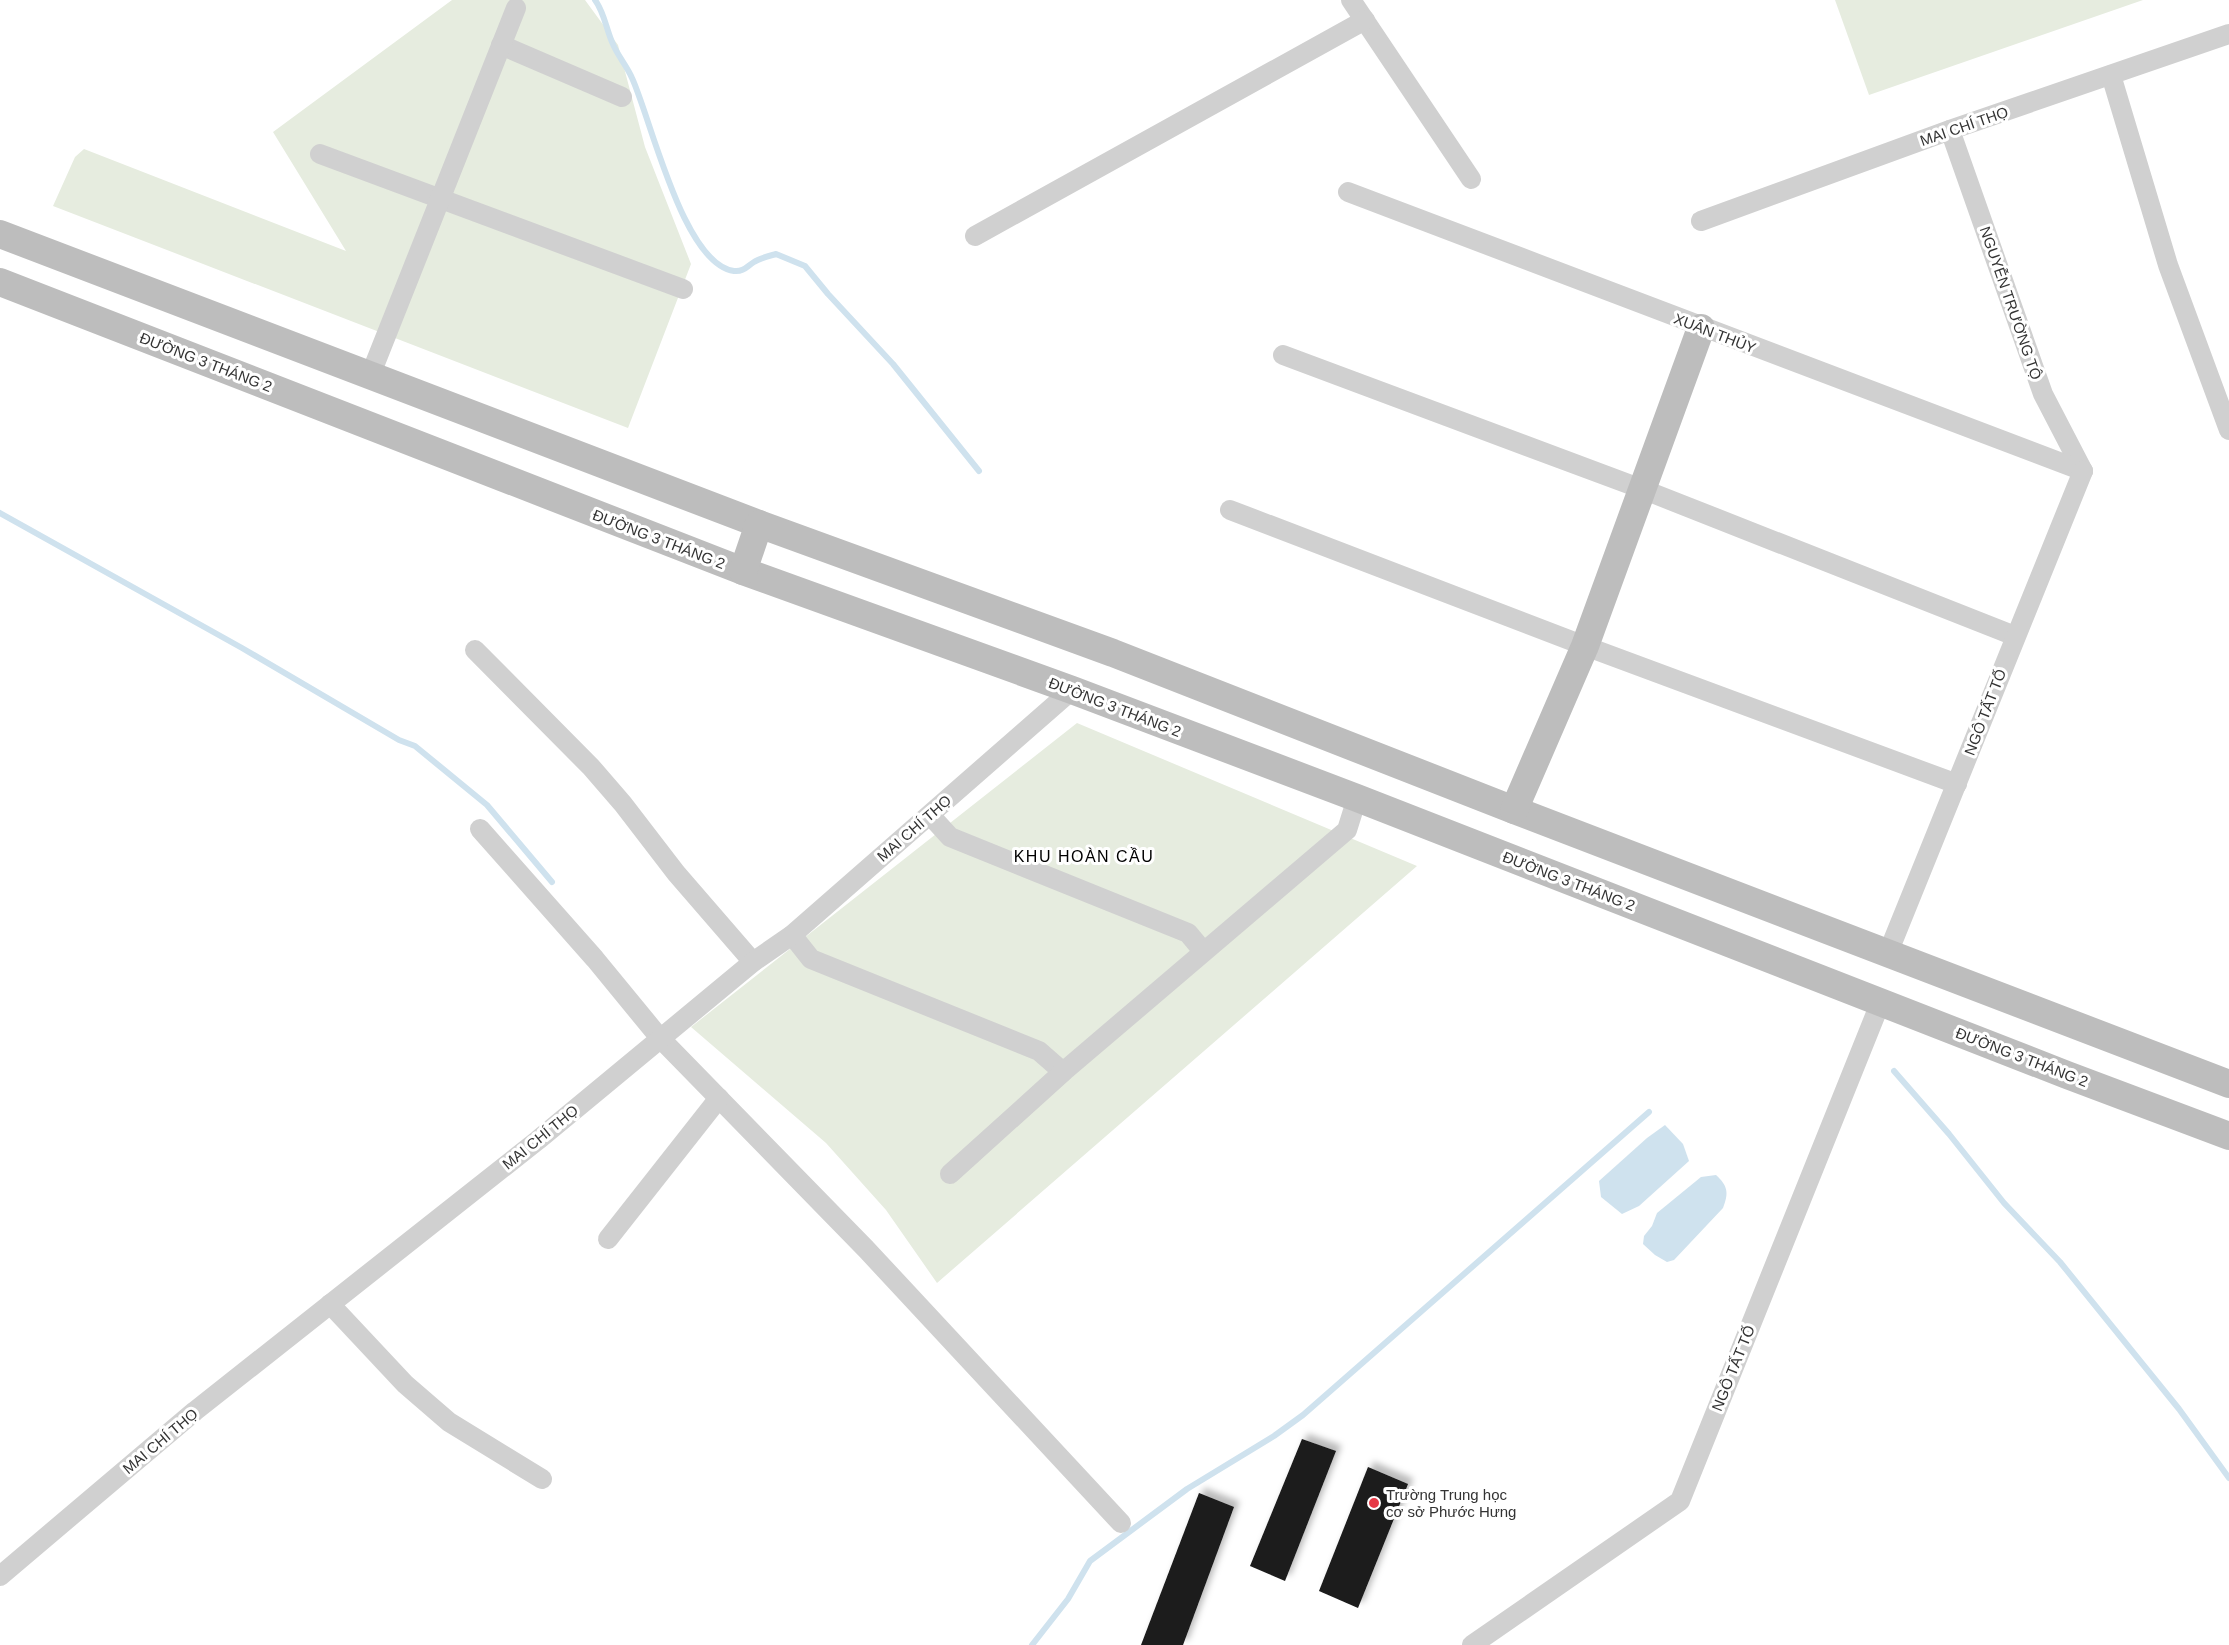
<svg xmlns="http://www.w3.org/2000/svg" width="2229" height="1645" font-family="Helvetica,sans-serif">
  <defs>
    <filter id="shadow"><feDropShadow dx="5.5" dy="-5.5" stdDeviation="3" flood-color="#0004"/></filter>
  </defs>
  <rect width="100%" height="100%" fill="#fff"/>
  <g fill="#e6ecdf">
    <polygon points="452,0 585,0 618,45 645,147 691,264 628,428 53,206 75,157 84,149 346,251 273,132"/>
    <polygon points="1835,0 2143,0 1869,95"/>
    <polygon points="1077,723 1417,866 937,1283 886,1210 826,1143 691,1027"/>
  </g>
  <g fill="#cfe2ee">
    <polygon points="1665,1125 1683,1144 1689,1161 1639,1206 1622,1214 1601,1197 1599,1181 1647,1138"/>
    <path d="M 1716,1175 C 1728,1186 1729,1193 1723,1208 L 1674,1260 L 1667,1262 L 1655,1255 L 1643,1244 L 1644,1236 L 1652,1226 L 1657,1213 L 1701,1177 Z"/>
  </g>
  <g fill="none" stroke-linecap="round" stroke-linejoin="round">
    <g stroke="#cfe2ee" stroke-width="6">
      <path d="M 595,0 C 604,12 606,28 612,42 C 617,55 627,66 632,78 C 651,119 683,264 734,271 C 744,272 747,266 754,262 C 760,258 769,256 776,254 L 805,266 L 828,294 L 893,364 L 979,471"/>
      <polyline points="0,513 242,648 399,740 415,746 487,805 552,882"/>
      <polyline points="1894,1071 1949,1134 2004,1203 2060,1262 2179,1409 2229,1478"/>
      <polyline points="1032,1645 1068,1599 1090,1561 1187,1489 1274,1436 1303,1415 1649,1112"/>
    </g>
  </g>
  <g fill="#1a1a1a" filter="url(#shadow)">
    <polygon points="1302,1439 1336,1451 1285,1581 1250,1566"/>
    <polygon points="1368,1467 1408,1484 1358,1608 1319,1591"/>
    <polygon points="1199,1493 1234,1507 1183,1645 1141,1645"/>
  </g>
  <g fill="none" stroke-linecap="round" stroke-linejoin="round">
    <g stroke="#d0d0d0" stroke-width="20">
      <polyline points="1351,0 1471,179"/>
      <polyline points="501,45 622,97"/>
      <polyline points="2111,75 2168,265 2229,430"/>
      <polyline points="1950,130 2043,394 2083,471"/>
      <polyline points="320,154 683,289"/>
      <polyline points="1348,192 2083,471"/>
      <polyline points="1701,221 1950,130 2229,34"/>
      <polyline points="975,236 1365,20"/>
      <polyline points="1283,355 1642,489 2015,636"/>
      <polyline points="370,376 516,8"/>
      <polyline points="1230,510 1585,646 1957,784"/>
      <polyline points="475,650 591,767 623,804 676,873 753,962"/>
      <polyline points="930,815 950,837 1188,933 1203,951"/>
      <polyline points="480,829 595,959 659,1037 866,1249 1121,1523"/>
      <polyline points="792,935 811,959 1039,1051 1063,1072"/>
      <polyline points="1888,953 2083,471"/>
      <polyline points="950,1174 1063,1072 1347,830 1357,798"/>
      <polyline points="608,1239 719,1098"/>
      <polyline points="330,1304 405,1384 449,1422 542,1479"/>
      <polyline points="0,1576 195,1411 538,1140 753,962 792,935 1072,690"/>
      <polyline points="1472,1645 1680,1501 1881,1001"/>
    </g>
    <g stroke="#bdbdbd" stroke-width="28">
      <polyline points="0,234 759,524 1113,653 1514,810 2229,1084"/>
      <polyline points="0,282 743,571 1072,690 1357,798 2067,1075 2229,1136"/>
      <polyline points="743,571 759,524"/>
      <polyline points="1514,810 1585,646 1701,328"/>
    </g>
  </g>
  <circle fill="#e63946" stroke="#fff" stroke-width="2" cx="1374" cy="1503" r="6"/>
  <g text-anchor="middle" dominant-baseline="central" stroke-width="6" stroke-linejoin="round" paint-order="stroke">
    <g font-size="15" fill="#333" stroke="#fff">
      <text transform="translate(1964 126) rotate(-19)">MAI CHÍ THỌ</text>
      <text transform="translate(2011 303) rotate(71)">NGUYỄN TRƯỜNG TỘ</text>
      <text transform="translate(1715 333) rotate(21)">XUÂN THỦY</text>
      <text transform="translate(206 362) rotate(21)">ĐƯỜNG 3 THÁNG 2</text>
      <text transform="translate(659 539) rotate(21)">ĐƯỜNG 3 THÁNG 2</text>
      <text transform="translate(1115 707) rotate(21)">ĐƯỜNG 3 THÁNG 2</text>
      <text transform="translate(1985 712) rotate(-69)">NGÔ TẤT TỐ</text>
      <text transform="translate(914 828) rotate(-41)">MAI CHÍ THỌ</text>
      <text transform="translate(1569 881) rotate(21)">ĐƯỜNG 3 THÁNG 2</text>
      <text transform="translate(2022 1057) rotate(21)">ĐƯỜNG 3 THÁNG 2</text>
      <text transform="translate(540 1137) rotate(-39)">MAI CHÍ THỌ</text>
      <text transform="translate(1733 1368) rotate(-68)">NGÔ TẤT TỐ</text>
      <text transform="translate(160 1441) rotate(-40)">MAI CHÍ THỌ</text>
    </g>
    <g font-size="15" fill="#333" stroke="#fff" text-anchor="start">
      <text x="1386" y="1494">Trường Trung học<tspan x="1386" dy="17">cơ sở Phước Hưng</tspan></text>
    </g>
    <g font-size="16" letter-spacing="1.5" fill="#000" stroke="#fff">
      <text x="1084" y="856">KHU HOÀN CẦU</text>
    </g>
  </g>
</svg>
